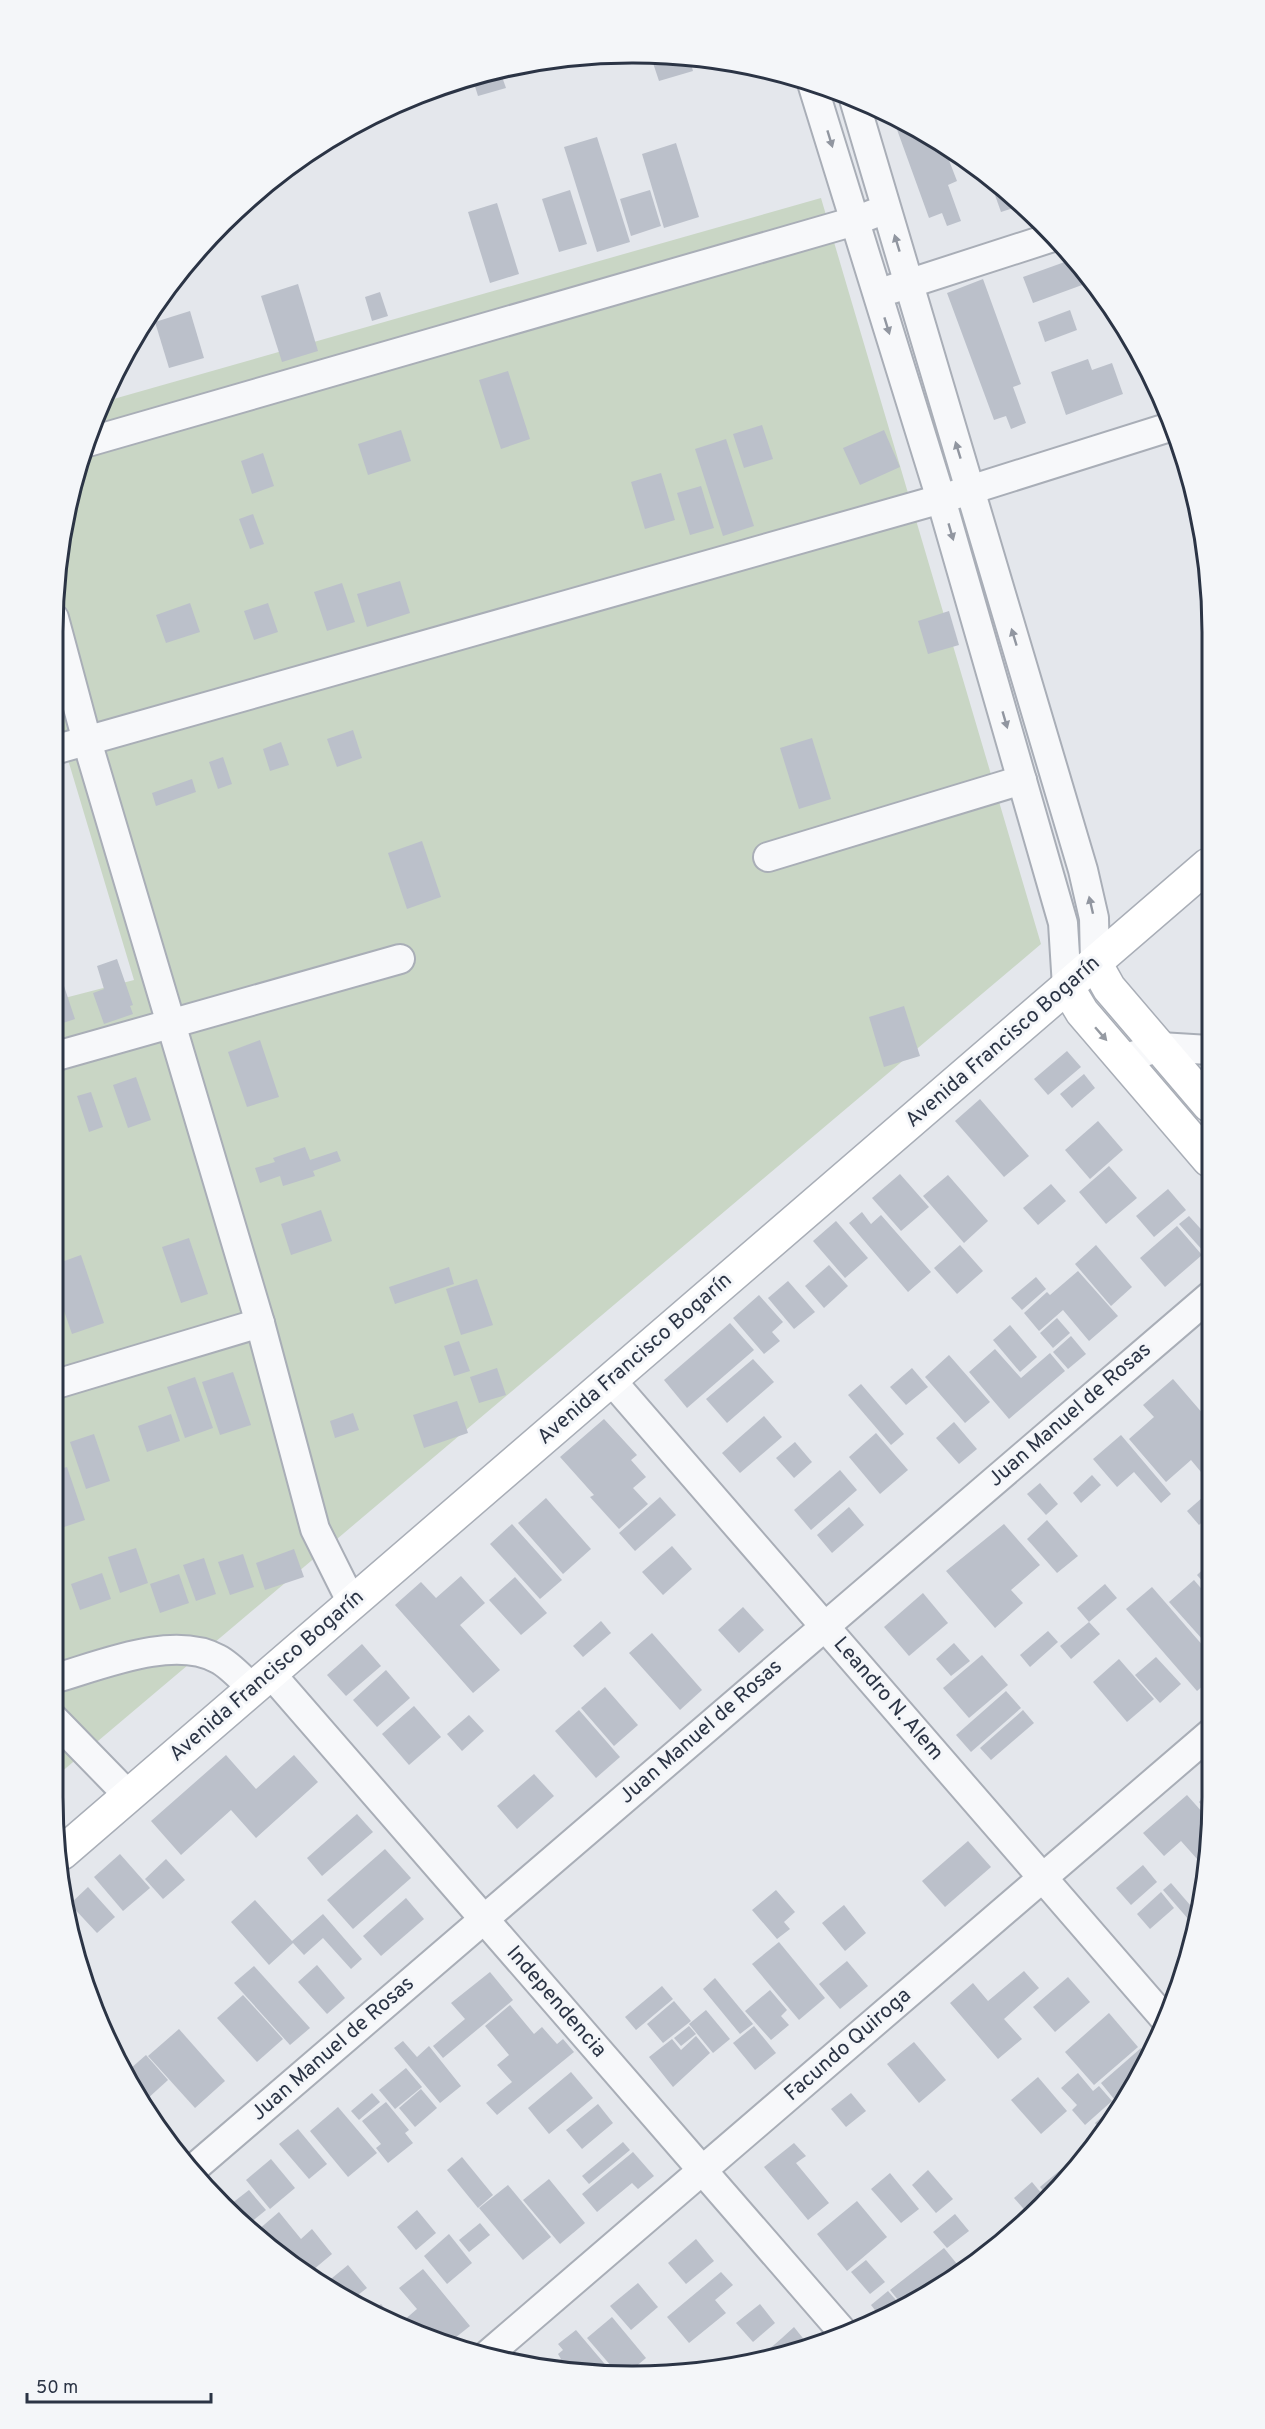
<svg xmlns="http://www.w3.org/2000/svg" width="1265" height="2429" font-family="Overpass,sans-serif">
  <rect width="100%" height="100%" fill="#e4e7ec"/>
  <polygon fill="#c9d6c5" points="821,198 1041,944 53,1779 53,1001 134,980 54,713 54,595 72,483 103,402"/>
  <g fill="#bbc0ca">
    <polygon points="650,54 671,54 689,57 693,71 659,81"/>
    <polygon points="500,71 506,88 478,96 472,77"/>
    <polygon points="891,113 945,150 957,181 948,185 961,221 947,226 942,213 929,218"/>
    <polygon points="597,137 630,242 597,252 564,147"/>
    <polygon points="676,143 699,217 664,228 642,154"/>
    <polygon points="990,181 1015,196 1023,205 1001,212"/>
    <polygon points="570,190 587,244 559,252 542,199"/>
    <polygon points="650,190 661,226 631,236 620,199"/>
    <polygon points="497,203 519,274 490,283 468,212"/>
    <polygon points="1073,259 1093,281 1033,303 1023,277"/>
    <polygon points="174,278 176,286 166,289 173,279"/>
    <polygon points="983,279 1021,384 1013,387 1026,423 1011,429 1006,416 994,420 947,293"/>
    <polygon points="298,284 318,351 282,362 261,296"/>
    <polygon points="380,292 388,316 372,321 365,297"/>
    <polygon points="1070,310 1077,330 1045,342 1038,322"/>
    <polygon points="190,311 204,358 169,368 155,322"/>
    <polygon points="1088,359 1092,370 1112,363 1123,394 1066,415 1051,372"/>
    <polygon points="1144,368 1146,373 1157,390 1151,392"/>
    <polygon points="508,371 530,439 501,449 479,380"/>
    <polygon points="762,425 773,459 744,468 733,434"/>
    <polygon points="401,430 411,461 368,475 358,444"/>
    <polygon points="884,430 900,467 860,485 843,448"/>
    <polygon points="726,439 754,526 723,536 695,449"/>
    <polygon points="263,453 274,486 252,494 241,461"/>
    <polygon points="661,473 675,520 645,529 631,482"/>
    <polygon points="701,486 714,528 690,535 677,493"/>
    <polygon points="253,514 264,544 250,549 239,519"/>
    <polygon points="400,581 410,613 367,627 357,594"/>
    <polygon points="342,583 355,622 327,631 314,592"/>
    <polygon points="190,603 200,632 166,643 156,615"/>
    <polygon points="268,603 278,632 254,640 244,611"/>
    <polygon points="949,611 959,645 928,654 918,621"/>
    <polygon points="353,730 362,758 337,767 327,739"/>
    <polygon points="812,738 831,799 799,809 780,748"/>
    <polygon points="281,742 289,765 270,771 263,749"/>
    <polygon points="223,757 232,784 218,789 209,762"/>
    <polygon points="192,779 196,792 156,806 152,793"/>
    <polygon points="422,841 441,897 407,909 388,853"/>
    <polygon points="117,959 133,1005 130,1006 133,1014 104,1024 93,993 104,989 97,966"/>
    <polygon points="62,980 75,1019 63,1023 53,995 53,983"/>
    <polygon points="904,1006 920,1056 884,1067 869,1017"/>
    <polygon points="260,1040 279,1097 247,1107 228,1052"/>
    <polygon points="1067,1051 1081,1067 1048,1095 1034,1079"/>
    <polygon points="1084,1074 1095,1088 1072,1108 1060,1094"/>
    <polygon points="136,1077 151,1120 128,1128 113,1085"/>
    <polygon points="91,1092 103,1127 89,1132 77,1096"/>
    <polygon points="980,1099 1029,1156 1004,1177 955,1121"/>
    <polygon points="1098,1121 1123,1150 1090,1179 1065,1150"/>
    <polygon points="305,1147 310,1160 337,1151 341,1161 313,1171 315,1176 283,1186 280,1176 260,1183 255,1168 275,1162 273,1158"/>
    <polygon points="1109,1166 1137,1198 1106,1224 1079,1192"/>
    <polygon points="900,1174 929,1207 901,1231 872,1198"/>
    <polygon points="948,1175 988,1221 964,1243 923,1196"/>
    <polygon points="1051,1184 1066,1201 1038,1225 1023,1208"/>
    <polygon points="1168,1189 1186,1210 1154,1237 1136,1216"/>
    <polygon points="321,1210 332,1241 291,1255 281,1224"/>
    <polygon points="862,1212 871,1224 881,1215 931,1272 908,1292 849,1223"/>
    <polygon points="1189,1216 1210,1239 1210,1247 1204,1252 1179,1224"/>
    <polygon points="836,1221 868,1258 845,1278 813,1241"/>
    <polygon points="1177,1226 1202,1255 1165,1287 1140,1258"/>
    <polygon points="189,1238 208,1294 181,1303 162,1247"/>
    <polygon points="960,1245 983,1271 957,1294 934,1268"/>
    <polygon points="1096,1245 1132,1287 1111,1306 1075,1264"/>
    <polygon points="81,1255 104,1323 72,1334 53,1279 53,1265"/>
    <polygon points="829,1265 848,1286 824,1308 805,1286"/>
    <polygon points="449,1267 454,1284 395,1304 389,1287"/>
    <polygon points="1078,1271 1118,1316 1089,1341 1063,1310 1039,1331 1024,1313 1047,1292 1050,1295"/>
    <polygon points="1036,1277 1046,1289 1022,1310 1011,1298"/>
    <polygon points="477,1279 493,1325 461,1335 446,1289"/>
    <polygon points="788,1281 815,1312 794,1329 768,1298"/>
    <polygon points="759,1295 783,1322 772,1332 780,1341 764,1354 733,1318"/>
    <polygon points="1057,1318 1070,1333 1053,1348 1040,1333"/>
    <polygon points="730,1323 754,1350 687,1408 664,1380"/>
    <polygon points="1010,1325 1037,1357 1020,1372 993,1340"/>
    <polygon points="1071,1336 1086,1354 1068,1369 1053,1352"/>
    <polygon points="459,1341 470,1371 454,1376 444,1346"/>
    <polygon points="995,1349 1021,1378 1050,1353 1065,1371 1009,1419 969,1372"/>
    <polygon points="949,1355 990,1402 965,1423 925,1377"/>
    <polygon points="753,1359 774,1382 727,1423 706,1399"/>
    <polygon points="497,1368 506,1395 479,1403 470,1377"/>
    <polygon points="912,1368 928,1387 906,1405 890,1387"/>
    <polygon points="233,1372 251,1425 220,1435 202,1382"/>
    <polygon points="195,1377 213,1428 185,1438 167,1387"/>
    <polygon points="1173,1379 1210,1422 1210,1464 1201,1472 1191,1460 1166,1482 1129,1439 1154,1417 1143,1405"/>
    <polygon points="861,1384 904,1434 891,1445 848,1395"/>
    <polygon points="457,1401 468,1433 424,1448 413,1415"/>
    <polygon points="353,1413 359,1430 335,1438 330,1421"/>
    <polygon points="171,1414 180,1441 147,1452 138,1426"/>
    <polygon points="764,1416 782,1437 740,1473 722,1453"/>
    <polygon points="604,1419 637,1455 631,1460 646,1477 633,1488 648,1504 619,1529 590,1497 594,1495 560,1457"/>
    <polygon points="954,1422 977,1449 959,1464 936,1438"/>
    <polygon points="876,1433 908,1470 880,1494 849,1457"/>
    <polygon points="94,1434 110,1481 86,1489 70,1442"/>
    <polygon points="1121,1435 1171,1494 1161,1503 1134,1472 1117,1487 1093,1459"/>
    <polygon points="795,1442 812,1462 794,1478 776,1458"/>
    <polygon points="67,1467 85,1520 55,1530 53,1523 53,1471"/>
    <polygon points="840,1470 857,1490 811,1530 794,1510"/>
    <polygon points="1092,1475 1101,1485 1081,1503 1073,1493"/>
    <polygon points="1040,1483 1058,1504 1046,1515 1027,1494"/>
    <polygon points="1210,1491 1210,1515 1199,1525 1187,1511"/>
    <polygon points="660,1497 676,1515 635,1551 619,1533"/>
    <polygon points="546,1498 591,1549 563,1574 518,1523"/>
    <polygon points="849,1507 864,1525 832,1553 817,1535"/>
    <polygon points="1047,1520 1078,1556 1057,1573 1027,1539"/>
    <polygon points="512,1524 562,1580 540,1599 490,1544"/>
    <polygon points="1004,1524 1040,1565 1011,1590 1023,1603 995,1628 946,1571"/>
    <polygon points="672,1546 692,1569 663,1595 642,1572"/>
    <polygon points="136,1548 148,1583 120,1593 108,1557"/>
    <polygon points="294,1549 304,1577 265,1590 256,1563"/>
    <polygon points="243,1554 254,1587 230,1595 218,1562"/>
    <polygon points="204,1558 216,1594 196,1601 183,1565"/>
    <polygon points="1210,1563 1211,1583 1211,1591 1197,1575"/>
    <polygon points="53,1568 64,1601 53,1605"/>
    <polygon points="102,1573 111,1599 80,1610 71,1584"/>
    <polygon points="179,1574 189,1603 160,1613 150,1584"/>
    <polygon points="461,1576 485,1603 460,1625 500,1670 473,1693 395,1605 421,1582 436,1598"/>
    <polygon points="515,1577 547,1613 521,1635 489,1600"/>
    <polygon points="1194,1580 1211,1600 1211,1649 1169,1602"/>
    <polygon points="1105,1584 1117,1598 1089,1622 1077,1608"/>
    <polygon points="1152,1587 1211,1655 1211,1679 1197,1691 1126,1609"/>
    <polygon points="923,1593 948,1623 909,1656 884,1627"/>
    <polygon points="743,1607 764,1630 739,1653 718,1630"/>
    <polygon points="601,1621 611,1633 583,1657 573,1646"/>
    <polygon points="1089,1622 1100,1634 1071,1659 1060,1646"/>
    <polygon points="1048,1631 1058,1642 1030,1667 1020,1655"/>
    <polygon points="652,1633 702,1690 680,1710 629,1653"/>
    <polygon points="954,1643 970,1661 951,1676 936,1659"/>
    <polygon points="362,1644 381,1666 346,1696 327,1675"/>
    <polygon points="982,1655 1008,1685 969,1718 943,1688"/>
    <polygon points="1156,1657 1181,1684 1160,1703 1135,1675"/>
    <polygon points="1119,1659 1154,1699 1127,1722 1093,1682"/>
    <polygon points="386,1670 410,1698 377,1727 353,1700"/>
    <polygon points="605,1687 638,1725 614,1746 581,1708"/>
    <polygon points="1006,1691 1021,1708 971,1752 956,1735"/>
    <polygon points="414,1706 441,1737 409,1765 382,1734"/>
    <polygon points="579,1710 620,1757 596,1778 555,1731"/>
    <polygon points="1023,1710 1034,1723 991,1760 980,1748"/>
    <polygon points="469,1715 484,1731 462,1751 447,1734"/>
    <polygon points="226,1755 256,1789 294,1755 318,1782 256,1838 231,1810 181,1855 151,1821"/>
    <polygon points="534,1774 554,1796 517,1829 497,1806"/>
    <polygon points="1211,1790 1211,1816 1199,1802"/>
    <polygon points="1187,1795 1211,1822 1206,1869 1181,1841 1164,1856 1143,1833"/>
    <polygon points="357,1814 373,1832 322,1876 307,1858"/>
    <polygon points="968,1841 991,1867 945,1907 922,1881"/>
    <polygon points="385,1849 411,1878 353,1929 327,1900"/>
    <polygon points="120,1854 150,1888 123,1911 94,1877"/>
    <polygon points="166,1859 185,1880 163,1899 145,1879"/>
    <polygon points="1143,1865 1157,1882 1131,1905 1116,1888"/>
    <polygon points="1171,1883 1197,1913 1189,1920 1163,1890"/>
    <polygon points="88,1887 115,1917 97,1933 70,1904"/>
    <polygon points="776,1890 795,1912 784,1922 790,1929 777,1939 752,1910"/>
    <polygon points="1161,1892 1174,1908 1150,1929 1137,1914"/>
    <polygon points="406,1898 424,1919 381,1956 363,1936"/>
    <polygon points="255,1900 292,1941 323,1914 362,1959 351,1969 323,1938 304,1955 293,1943 269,1965 231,1922"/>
    <polygon points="844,1905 866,1933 845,1951 822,1923"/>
    <polygon points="1196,1927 1193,1946 1192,1949 1183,1938"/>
    <polygon points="779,1942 825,1998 799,2020 752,1964"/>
    <polygon points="847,1961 868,1986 840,2009 819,1984"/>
    <polygon points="317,1965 345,1998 327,2014 298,1982"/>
    <polygon points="254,1966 310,2028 290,2045 234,1983"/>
    <polygon points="1024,1971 1039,1988 1004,2019 1022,2039 998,2059 950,2003 973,1983 988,2001"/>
    <polygon points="490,1972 513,2000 443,2058 433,2046 465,2019 451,2003"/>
    <polygon points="82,1976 91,1986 87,1990 83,1983"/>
    <polygon points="1068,1977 1090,2002 1055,2032 1033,2007"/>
    <polygon points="715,1978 753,2024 740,2034 703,1989"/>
    <polygon points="662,1986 673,1999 636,2030 625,2017"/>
    <polygon points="770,1990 787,2010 781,2016 789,2025 771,2040 745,2011"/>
    <polygon points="243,1995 283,2039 257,2062 217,2018"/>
    <polygon points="674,2001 691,2021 663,2043 647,2024"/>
    <polygon points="510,2005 534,2034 542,2027 557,2044 563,2039 574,2052 497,2115 486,2103 512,2082 497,2065 509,2055 485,2026"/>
    <polygon points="96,2008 109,2021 105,2024 102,2018"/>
    <polygon points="706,2010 730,2039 713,2053 689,2024"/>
    <polygon points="1109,2013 1138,2047 1094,2085 1065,2052"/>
    <polygon points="689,2026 696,2034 681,2046 674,2038"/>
    <polygon points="754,2026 776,2053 755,2070 733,2043"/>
    <polygon points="179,2029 225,2081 195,2108 148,2056"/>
    <polygon points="696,2036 710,2053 673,2087 649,2057 672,2039 681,2050"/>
    <polygon points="403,2041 417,2057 429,2046 461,2086 440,2103 394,2048"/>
    <polygon points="914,2042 946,2080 919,2103 887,2064"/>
    <polygon points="1141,2048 1149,2058 1129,2086 1114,2099 1101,2083"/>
    <polygon points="146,2055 168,2080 146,2100 130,2069"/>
    <polygon points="406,2068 422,2087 395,2109 379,2090"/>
    <polygon points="571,2072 593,2098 549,2134 528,2108"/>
    <polygon points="1078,2073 1093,2091 1099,2086 1112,2101 1085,2125 1072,2110 1077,2105 1061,2088"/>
    <polygon points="1038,2077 1067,2111 1041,2134 1011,2100"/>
    <polygon points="421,2089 437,2108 415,2127 399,2108"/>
    <polygon points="372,2093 380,2102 359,2120 351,2111"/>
    <polygon points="851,2093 866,2111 846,2127 831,2109"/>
    <polygon points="386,2102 409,2130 405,2133 413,2143 388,2163 376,2148 381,2144 362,2121"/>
    <polygon points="598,2104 613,2123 582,2149 566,2130"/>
    <polygon points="338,2107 377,2153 348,2177 310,2131"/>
    <polygon points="1112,2108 1113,2109 1099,2128 1095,2123"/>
    <polygon points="298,2129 327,2164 309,2179 279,2144"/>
    <polygon points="623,2142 630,2150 589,2184 582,2176"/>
    <polygon points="794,2143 806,2156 796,2163 829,2203 808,2220 764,2167"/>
    <polygon points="633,2152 654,2176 638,2189 632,2183 597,2212 582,2194"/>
    <polygon points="462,2157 493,2195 478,2208 447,2170"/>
    <polygon points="271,2159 295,2188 270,2209 246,2180"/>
    <polygon points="1070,2162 1072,2165 1049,2198 1040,2187"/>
    <polygon points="928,2170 953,2199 936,2213 912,2185"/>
    <polygon points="890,2173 919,2209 901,2223 871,2189"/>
    <polygon points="549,2179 585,2223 560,2244 523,2200"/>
    <polygon points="1032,2182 1047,2200 1042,2207 1030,2216 1014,2198"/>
    <polygon points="508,2185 551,2237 523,2260 479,2208"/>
    <polygon points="249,2190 266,2210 250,2223 231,2204"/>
    <polygon points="857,2201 887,2237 847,2271 817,2234"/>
    <polygon points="417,2210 436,2233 416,2250 397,2227"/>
    <polygon points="279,2212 301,2239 312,2229 332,2254 307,2275 258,2230"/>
    <polygon points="955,2214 969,2231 947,2248 933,2232"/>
    <polygon points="480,2223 490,2235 469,2252 459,2240"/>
    <polygon points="449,2234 472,2263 447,2284 424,2256"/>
    <polygon points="696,2239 714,2261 686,2284 668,2263"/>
    <polygon points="944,2248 957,2264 944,2277 903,2306 890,2290"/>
    <polygon points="866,2260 885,2282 870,2294 851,2272"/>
    <polygon points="348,2265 367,2288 354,2298 329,2287 326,2283"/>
    <polygon points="423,2269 470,2326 450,2342 403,2321 417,2309 399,2288"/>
    <polygon points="721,2272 733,2285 715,2300 726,2313 689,2343 667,2317"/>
    <polygon points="638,2283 658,2307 631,2330 610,2306"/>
    <polygon points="888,2291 896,2300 878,2314 871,2305"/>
    <polygon points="381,2304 390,2315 376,2308"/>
    <polygon points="760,2304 775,2323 753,2342 736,2323"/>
    <polygon points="612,2317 646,2358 627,2374 618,2374 587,2338"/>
    <polygon points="794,2327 806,2342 761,2356 782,2338"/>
    <polygon points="576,2330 609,2369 602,2375 567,2371 559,2361 561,2359 558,2354 563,2350 558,2344"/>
  </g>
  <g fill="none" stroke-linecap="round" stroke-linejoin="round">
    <defs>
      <g id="street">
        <polyline points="812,83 941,499 1063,923 1067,987"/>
        <polyline points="854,99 1083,870 1094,918 1095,963"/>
        <polyline points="892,289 1053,237"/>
        <polyline points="88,442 855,221 873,214"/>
        <polyline points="54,618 87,741 260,1323 315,1529 352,1603"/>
        <polyline points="54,750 941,499 1173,426"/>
        <polyline points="768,857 1022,780"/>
        <polyline points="53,1057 400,959"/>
        <polyline points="1123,1059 1160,1047 1209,1050"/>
        <polyline points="611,1380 1165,2019"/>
        <polyline points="53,1385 260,1323"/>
        <polyline points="271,1674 842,2331"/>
        <path d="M 53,1679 C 99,1666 173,1634 218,1659 C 230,1665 242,1679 253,1689"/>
        <polyline points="53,1718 129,1796"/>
        <polyline points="193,2169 1210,1296"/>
        <polyline points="485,2357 1211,1733"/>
      </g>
      <g id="secondary">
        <polyline points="1095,963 1109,988 1209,1105"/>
        <polyline points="1067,987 1082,1012 1209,1160"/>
        <polyline points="62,1853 1208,865"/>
      </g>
    </defs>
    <use href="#street" stroke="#a9aeb7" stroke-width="32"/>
    <use href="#secondary" stroke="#a9aeb7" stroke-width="36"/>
    <use href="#street" stroke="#f7f8fa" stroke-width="28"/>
    <use href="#secondary" stroke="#fff" stroke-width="33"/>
  </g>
  <defs><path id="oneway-solid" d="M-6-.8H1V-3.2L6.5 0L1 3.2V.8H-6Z" transform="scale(1.5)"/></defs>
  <g fill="#9196a0">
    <use href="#oneway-solid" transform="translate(830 139) rotate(73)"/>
    <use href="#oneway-solid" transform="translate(897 243) rotate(-107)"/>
    <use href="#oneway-solid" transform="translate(887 326) rotate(73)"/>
    <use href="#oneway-solid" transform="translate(958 450) rotate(-107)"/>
    <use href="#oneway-solid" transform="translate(951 532) rotate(74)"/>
    <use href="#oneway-solid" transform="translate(1014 637) rotate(-107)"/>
    <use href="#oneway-solid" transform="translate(1005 720) rotate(74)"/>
    <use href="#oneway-solid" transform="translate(1091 905) rotate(-103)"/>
  </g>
  <use fill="#959aa2" href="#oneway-solid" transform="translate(1101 1034) rotate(49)"/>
  <g text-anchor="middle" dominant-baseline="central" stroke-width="6" stroke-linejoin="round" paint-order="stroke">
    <g font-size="21" fill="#2b3445" stroke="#f4f6f9">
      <text transform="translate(1003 1042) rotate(-41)">Avenida Francisco Bogarín</text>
      <text transform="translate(635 1359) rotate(-41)">Avenida Francisco Bogarín</text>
      <text transform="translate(1070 1415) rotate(-41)">Juan Manuel de Rosas</text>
      <text transform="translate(267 1676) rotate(-41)">Avenida Francisco Bogarín</text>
      <text transform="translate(888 1699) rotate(49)">Leandro N. Alem</text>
      <text transform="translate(701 1732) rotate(-41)">Juan Manuel de Rosas</text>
      <text transform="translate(556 2002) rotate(49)">Independencia</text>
      <text transform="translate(848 2045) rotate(-41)">Facundo Quiroga</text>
      <text transform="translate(333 2049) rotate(-41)">Juan Manuel de Rosas</text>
    </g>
  </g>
  <path d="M0 0H1265V2429H0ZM632 63H633A569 569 0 0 1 1202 632V1797A569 569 0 0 1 633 2366H632A569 569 0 0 1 63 1797V632A569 569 0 0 1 632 63Z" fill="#f4f6f9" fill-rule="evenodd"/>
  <path fill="none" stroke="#2b3445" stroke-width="3" d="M632 63H633A569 569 0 0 1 1202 632V1797A569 569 0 0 1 633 2366H632A569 569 0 0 1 63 1797V632A569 569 0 0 1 632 63Z"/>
  <path d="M27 2393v9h184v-9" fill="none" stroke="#2b3445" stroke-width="3"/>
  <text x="36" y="2393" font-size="18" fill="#2b3445" stroke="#f4f6f9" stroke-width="4.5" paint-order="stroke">50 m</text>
</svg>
